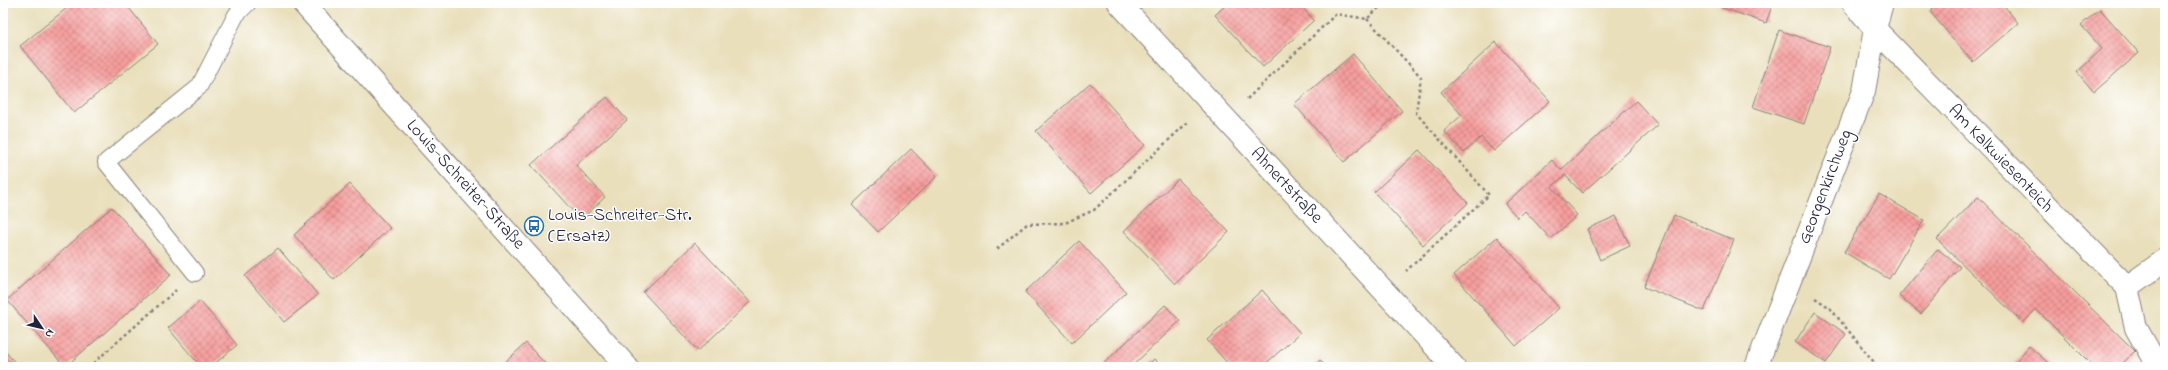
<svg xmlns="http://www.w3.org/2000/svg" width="2168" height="370" font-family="'Indie Flower',sans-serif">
  <defs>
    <pattern id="building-cross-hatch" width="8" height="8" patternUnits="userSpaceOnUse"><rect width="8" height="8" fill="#f69e9d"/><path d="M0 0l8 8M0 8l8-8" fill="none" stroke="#c78081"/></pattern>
  </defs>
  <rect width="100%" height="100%" fill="#fff"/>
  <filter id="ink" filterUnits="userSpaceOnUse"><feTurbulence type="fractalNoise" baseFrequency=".025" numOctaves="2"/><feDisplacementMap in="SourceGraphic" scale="8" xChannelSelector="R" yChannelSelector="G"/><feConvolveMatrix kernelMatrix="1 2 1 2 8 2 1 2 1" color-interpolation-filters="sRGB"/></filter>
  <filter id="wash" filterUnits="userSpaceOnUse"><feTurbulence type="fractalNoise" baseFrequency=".012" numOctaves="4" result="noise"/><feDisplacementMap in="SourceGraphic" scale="16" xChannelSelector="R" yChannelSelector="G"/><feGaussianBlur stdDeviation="0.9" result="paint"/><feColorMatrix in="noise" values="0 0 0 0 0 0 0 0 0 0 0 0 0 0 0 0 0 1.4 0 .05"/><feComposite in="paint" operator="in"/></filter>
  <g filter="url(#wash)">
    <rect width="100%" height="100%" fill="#e9dfbb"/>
    <g id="blocks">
      <g fill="url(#building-cross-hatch)">
        <polygon points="73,3 125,3 158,44 74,113 20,46"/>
        <polygon points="1228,3 1298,3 1314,20 1263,67 1215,15"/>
        <polygon points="1721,3 1773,3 1766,23 1720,7"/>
        <polygon points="1932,3 2002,3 2018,23 1973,62 1931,13"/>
        <polygon points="2100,9 2139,53 2094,92 2077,72 2102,49 2081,25"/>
        <polygon points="1779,30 1830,47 1804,124 1753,107"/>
        <polygon points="1496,42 1550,101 1494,151 1481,137 1464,153 1444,131 1462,115 1441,92"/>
        <polygon points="1353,54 1402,111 1344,162 1294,104"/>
        <polygon points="1090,83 1145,145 1091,193 1036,131"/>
        <polygon points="607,97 627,120 576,165 605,197 581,220 531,165"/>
        <polygon points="1636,101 1658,125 1582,193 1565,175 1552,187 1577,215 1551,239 1525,211 1518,218 1505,204 1552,160 1561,170"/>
        <polygon points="911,149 937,176 878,232 852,205"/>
        <polygon points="1419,150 1468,203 1423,245 1374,192"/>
        <polygon points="1178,179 1229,232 1175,284 1124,231"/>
        <polygon points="350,184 390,228 334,280 294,235"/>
        <polygon points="1879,194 1924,220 1889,279 1844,252"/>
        <polygon points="1978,197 2135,351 2119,367 2094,367 2036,309 2023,323 1937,239"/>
        <polygon points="112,207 171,275 65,367 7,300"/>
        <polygon points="1674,215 1734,240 1704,311 1644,287"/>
        <polygon points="1616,216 1630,246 1600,260 1587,229"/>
        <polygon points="1497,237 1559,308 1516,346 1454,275"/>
        <polygon points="1079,241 1126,292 1072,343 1025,292"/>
        <polygon points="695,243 750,302 698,351 643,292"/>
        <polygon points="278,248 318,295 284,322 245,276"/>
        <polygon points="1938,249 1960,267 1921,314 1899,296"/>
        <polygon points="1262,290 1300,333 1262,367 1231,367 1207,340"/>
        <polygon points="200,301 237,345 211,367 201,367 168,328"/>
        <polygon points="1165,305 1180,321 1131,367 1100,367"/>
        <polygon points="1815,312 1846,334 1826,363 1795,342"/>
        <polygon points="526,343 548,367 500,367"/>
        <polygon points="2029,346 2053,367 2011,367"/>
        <polygon points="3,349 19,367 3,367"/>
        <polygon points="1154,359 1161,367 1146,367"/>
        <polygon points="1320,360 1326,367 1313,367"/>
      </g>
    </g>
  </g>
  <g filter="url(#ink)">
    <use href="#blocks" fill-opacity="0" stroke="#86807b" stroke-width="1"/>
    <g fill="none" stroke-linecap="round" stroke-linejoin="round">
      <defs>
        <polyline id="lane" points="195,273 106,162 199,87 236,15 248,3"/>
        <g id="street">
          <polyline points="303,3 627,367"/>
          <polyline points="1119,3 1454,367"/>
          <polyline points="1853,3 1875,29 2127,287 2165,260"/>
          <polyline points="2127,287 2136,328 2158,367"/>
          <polyline points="1756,367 1864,91 1875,29 1882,3"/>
        </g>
      </defs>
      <use href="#lane" stroke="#86807b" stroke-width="18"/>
      <use href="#street" stroke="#86807b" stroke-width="24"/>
      <g stroke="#86807b" stroke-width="2.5" stroke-dasharray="3 3" stroke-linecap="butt">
        <polyline points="1367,19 1421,77 1416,113 1489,195 1406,271"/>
        <polyline points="1247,99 1336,14 1367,19 1384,3"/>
        <polyline points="997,249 1027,224 1065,223 1094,210 1188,122"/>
        <polyline points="1815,298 1830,308 1878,367"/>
        <polyline points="89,367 176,290"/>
      </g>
      <use href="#lane" stroke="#fff" stroke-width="16"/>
      <use href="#street" stroke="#fff" stroke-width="22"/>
    </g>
  </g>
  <defs>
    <symbol id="bus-ring" viewBox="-11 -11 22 22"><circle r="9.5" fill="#fff" stroke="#1f6fb2" stroke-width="1.5"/><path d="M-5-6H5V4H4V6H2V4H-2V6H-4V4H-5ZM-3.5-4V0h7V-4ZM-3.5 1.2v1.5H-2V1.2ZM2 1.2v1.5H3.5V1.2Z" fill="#1f6fb2"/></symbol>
  </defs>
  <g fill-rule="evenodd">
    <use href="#bus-ring" x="523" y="215" width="22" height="22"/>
  </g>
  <g text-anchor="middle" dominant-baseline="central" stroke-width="3" stroke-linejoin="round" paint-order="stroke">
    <g font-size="18" fill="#22223b" stroke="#fff">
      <text transform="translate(2000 159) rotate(46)">Am Kalkwiesenteich</text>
      <text transform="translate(465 185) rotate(48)">Louis-Schreiter-Straße</text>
      <text transform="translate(1286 186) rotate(47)">Ahnertstraße</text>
      <text transform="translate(1826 187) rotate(-69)">Georgenkirchweg</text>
    </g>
    <g font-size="18" fill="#22223b" stroke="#fff" text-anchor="start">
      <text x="548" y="216">Louis-Schreiter-Str.<tspan x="548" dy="21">(Ersatz)</tspan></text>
    </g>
  </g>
  <rect width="2168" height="370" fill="none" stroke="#fff" stroke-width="16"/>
  <g transform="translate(42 328) rotate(125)" stroke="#ffffff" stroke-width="3" paint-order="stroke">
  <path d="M0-3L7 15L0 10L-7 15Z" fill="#22223b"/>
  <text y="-6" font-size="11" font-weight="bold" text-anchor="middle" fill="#22223b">N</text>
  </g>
</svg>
